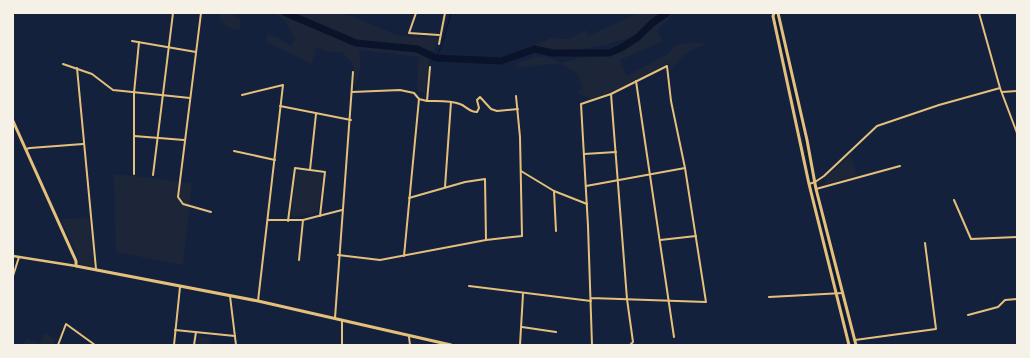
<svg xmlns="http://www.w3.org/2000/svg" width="1030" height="358" font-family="Barlow,sans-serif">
  <rect width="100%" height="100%" fill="#14213d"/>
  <g fill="#1d2539">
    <polygon points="220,13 231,13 241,20 239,30 227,27 219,18"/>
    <path d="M 275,13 L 281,13 L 289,18 L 356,46 L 407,50 L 417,52 L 429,59 L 425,93 L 418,92 L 417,85 L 419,57 L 359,50 L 361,66 L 355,88 C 355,71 356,63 341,52 L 329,52 L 316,47 L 312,64 L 266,42 L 268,35 L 277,37 L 291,46 L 295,39 L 286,22 Z"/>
    <polygon points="290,13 340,13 354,17 399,36 437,38 437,45 432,54 416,47 355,41"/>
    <polygon points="638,13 659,13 637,35 609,44 582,49 553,50 533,46 551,38 569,39 586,30 588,36"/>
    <path d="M 671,13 L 675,13 L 657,30 L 662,41 L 620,60 L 626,76 L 668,54 L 676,45 L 693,42 L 710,44 C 690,48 684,54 671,69 L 670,62 L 618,89 L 592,100 L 577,93 L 583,89 L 578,74 L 561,63 L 516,68 L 517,63 C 538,56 541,52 561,63 L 580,58 L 608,55 L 621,51 L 639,40 Z"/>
    <polygon points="851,155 857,175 827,184 824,179"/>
    <polygon points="300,171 321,173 323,176 318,212 293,217 291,215 296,172"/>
    <polygon points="114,174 192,183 183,265 116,252"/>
    <polygon points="89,218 94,267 81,265 61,219"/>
    <polygon points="44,333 56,340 54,345 24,345 26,338 40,344"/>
    <polygon points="198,336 211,337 210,345 197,345"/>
  </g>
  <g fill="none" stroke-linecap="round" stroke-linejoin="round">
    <g stroke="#0b132b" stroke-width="1">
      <polyline points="776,18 803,133 811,179"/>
      <polyline points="436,58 442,45 451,13"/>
      <polyline points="813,187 839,291"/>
      <polyline points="840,297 852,345"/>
    </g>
    <polyline stroke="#0b132b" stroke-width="7" points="286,13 356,43 417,49 436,58 501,61 535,49 552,53 609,53 621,48 638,37 652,23 667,13"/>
    <g stroke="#e5c07b" stroke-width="2">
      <polyline points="201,13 178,197 183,204 211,212"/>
      <polyline points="416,13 409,33 439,35"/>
      <polyline points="979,13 1000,88 1017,133"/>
      <polyline points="132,41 196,52"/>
      <polyline points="439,44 445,13"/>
      <polyline points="63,64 92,74 113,90 190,98"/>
      <polyline points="77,68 96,269"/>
      <polyline points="636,81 674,337"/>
      <polyline points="352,92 400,90 414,93 419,99"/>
      <polyline points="1002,92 1017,91"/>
      <polyline points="611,94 627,299 633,342 630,345"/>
      <polyline points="242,95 283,85 258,301"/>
      <path d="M 427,101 C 437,101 450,100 460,104 C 466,106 469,112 477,112 L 479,108 L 477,100 L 480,97 L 491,109 L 497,111 L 518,109"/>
      <polyline points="280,106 351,120"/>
      <polyline points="134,136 184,140"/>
      <polyline points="26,149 30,148 83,144"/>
      <polyline points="234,151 275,160"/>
      <polyline points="584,154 616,152"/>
      <polyline points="310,170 316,114"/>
      <polyline points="521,171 554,191 587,204"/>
      <polyline points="134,174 134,93 139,42"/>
      <polyline points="153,175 173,13"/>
      <polyline points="809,184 815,182 824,176 877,126 939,105 1000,88"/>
      <polyline points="586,186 685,168"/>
      <polyline points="445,187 451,102"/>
      <polyline points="816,189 900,166"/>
      <polyline points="554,191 556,231"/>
      <polyline points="409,198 465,182 485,179 486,240"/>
      <polyline points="954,200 971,239 1017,237"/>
      <polyline points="268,220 303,220 342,210"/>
      <polyline points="288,221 295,168 325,172 320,216"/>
      <polyline points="660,240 696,236"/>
      <polyline points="338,255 380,260 486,240 522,236 520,137 516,96"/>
      <polyline points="404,256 419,99 427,101 430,67"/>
      <polyline points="299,260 303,220"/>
      <polyline points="13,276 19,257"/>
      <polyline points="469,286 591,301"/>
      <polyline points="230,296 236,345"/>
      <polyline points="769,297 843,293"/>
      <polyline points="591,298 706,302 685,168 671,101 667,66 611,94 581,104 588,226 592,345"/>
      <polyline points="968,315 998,307 1005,300 1017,299"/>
      <polyline points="335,318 353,72"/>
      <polyline points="522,327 556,332"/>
      <polyline points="175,330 235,336"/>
      <polyline points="409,337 410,345"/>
      <polyline points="855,340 936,329 925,243"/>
      <polyline points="58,345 66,324 95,345"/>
      <polyline points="174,345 180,287"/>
      <polyline points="194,345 196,332"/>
      <polyline points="342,345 342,321"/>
      <polyline points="520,345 523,294"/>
    </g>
    <polyline stroke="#e5c07b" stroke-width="2.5" points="13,256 76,266"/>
    <g stroke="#e5c07b" stroke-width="3">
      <polyline points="774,13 773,16 809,184 849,345"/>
      <polyline points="778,13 807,140 816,189 856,345"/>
      <polyline points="13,121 76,261 76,266 258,301 451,345"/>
    </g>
  </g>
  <rect width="1030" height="358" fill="none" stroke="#f6f1e7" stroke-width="28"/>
</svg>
